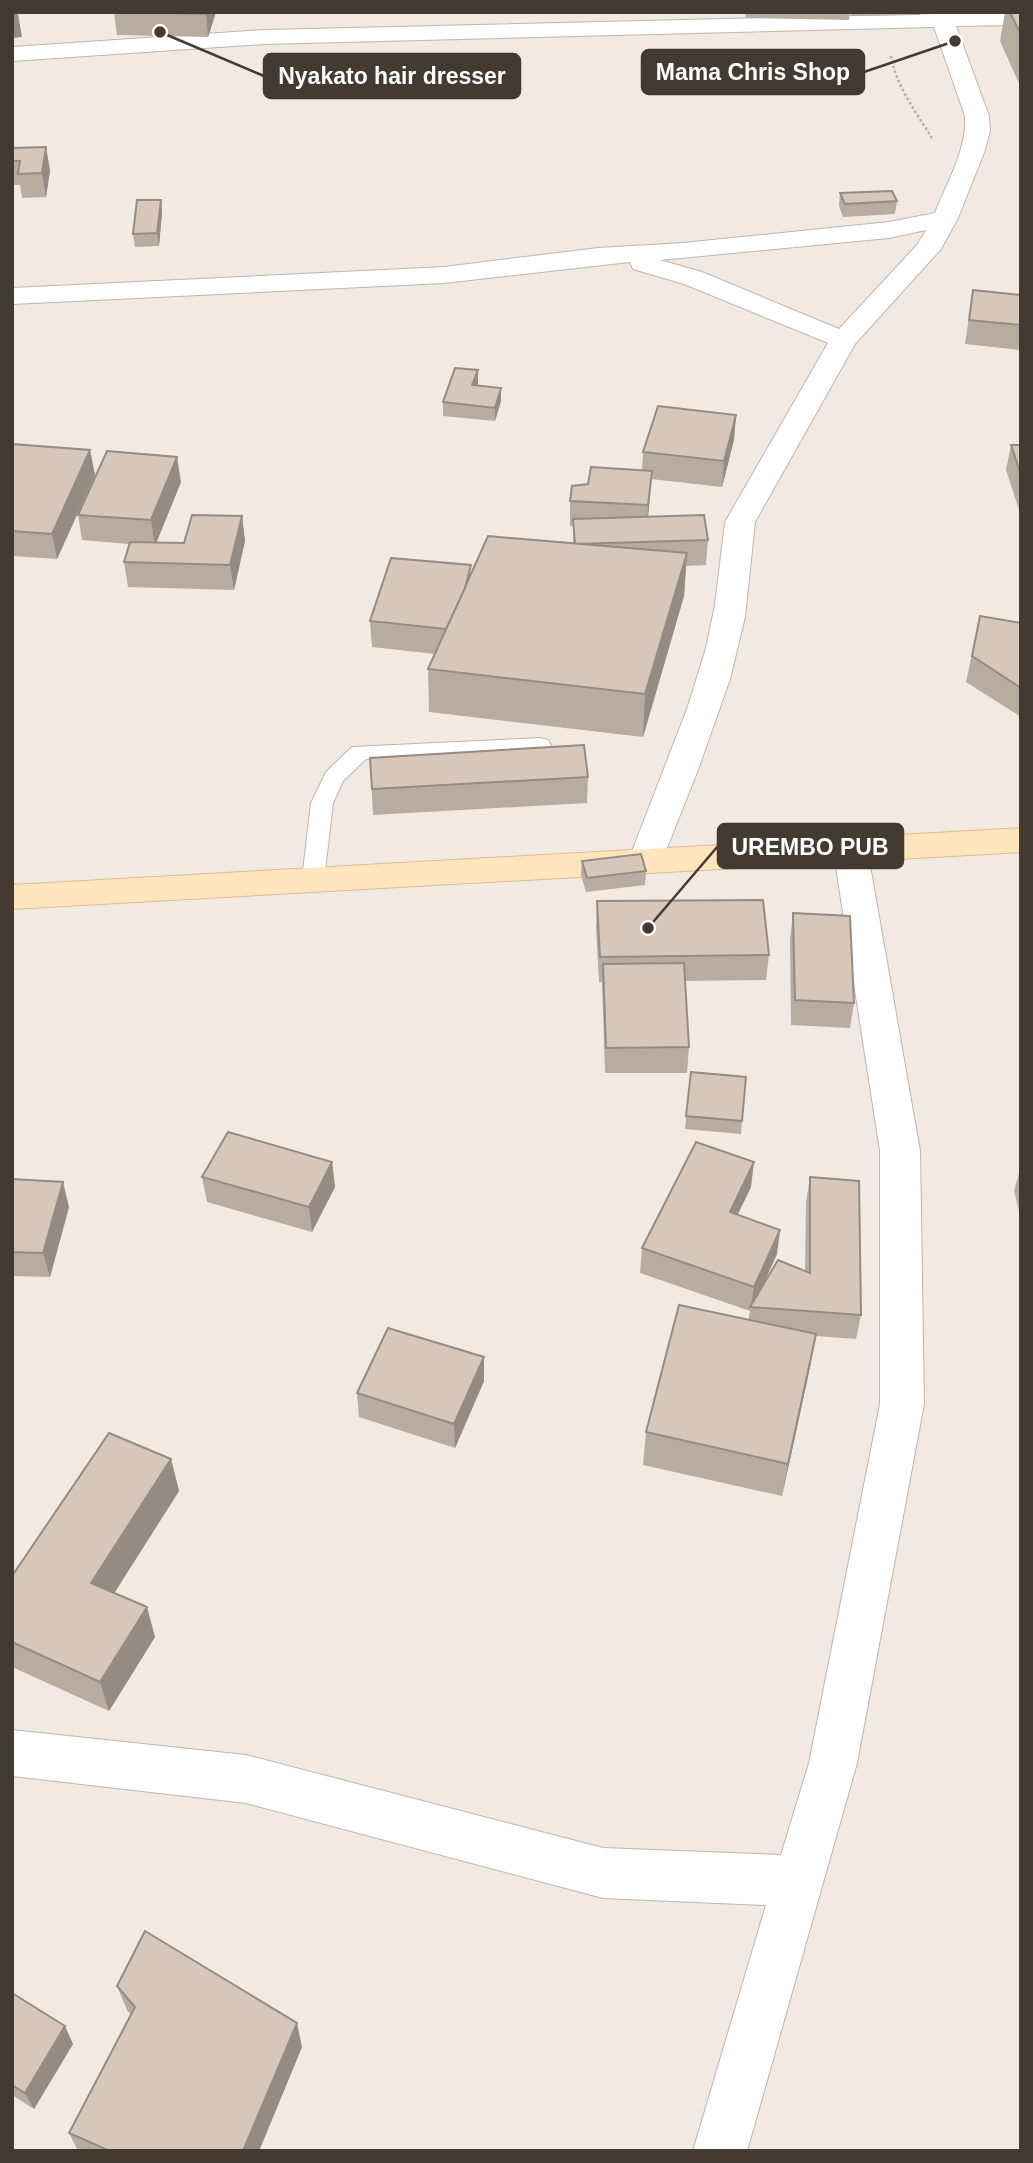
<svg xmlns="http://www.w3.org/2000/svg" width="1033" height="2163" font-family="Arial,sans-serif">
  <rect width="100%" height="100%" fill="#f2eae2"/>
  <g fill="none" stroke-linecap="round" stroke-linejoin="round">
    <defs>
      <polygon id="lane" points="540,738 548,740 551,745 548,750 366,759 343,781 333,803 324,879 321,885 313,887 305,885 302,879 311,803 326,772 352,747"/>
      <g id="street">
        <path d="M 1021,12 L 1021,25 L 956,26 L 989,116 L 990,131 L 984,153 L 958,218 L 941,249 L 855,344 L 755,522 L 745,617 L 730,679 L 698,770 L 659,868 L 647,871 L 635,868 L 629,859 L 687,709 L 706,648 L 715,605 L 725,522 L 828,343 L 684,284 L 633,269 L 630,262 L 444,283 L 12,304 L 12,288 L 444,267 L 598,248 L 683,243 L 889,222 L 935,213 C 947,182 967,150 965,116 L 934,27 L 265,44 L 12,61 L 12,47 L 265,30 ZM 926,230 L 917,245 L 839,329 L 702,272 L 660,260 L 889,238 Z"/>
        <polygon points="850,836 862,840 867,848 920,1151 924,1404 857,1763 747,2151 693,2151 766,1905 603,1898 246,1803 12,1776 12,1730 246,1755 603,1848 781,1855 809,1763 880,1404 880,1151 833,848 838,840"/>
      </g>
      <polygon id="secondary" points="1021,828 1021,852 12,909 12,885"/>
    </defs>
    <use href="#lane" stroke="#c0b4a8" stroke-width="2"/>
    <use href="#street" stroke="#c0b4a8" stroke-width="2"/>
    <use href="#secondary" stroke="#d6ba92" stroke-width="2"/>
    <path stroke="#bfaa95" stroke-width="2.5" stroke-dasharray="2.5 2.5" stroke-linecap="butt" d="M 891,56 C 896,86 916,112 932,138"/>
    <use href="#lane" fill="#fff" fill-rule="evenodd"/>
    <use href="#street" fill="#fff" fill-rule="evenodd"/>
    <use href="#secondary" fill="#ffe5be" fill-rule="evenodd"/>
  </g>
  <g fill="#b8aba0">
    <polygon points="114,12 216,12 208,37 117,35"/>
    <rect x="297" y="12" width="20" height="1"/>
    <polygon points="745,12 850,12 849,20 746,18"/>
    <polygon points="850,12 920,12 920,15 851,16"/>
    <polygon points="1005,12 1021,12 1021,88 1000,41"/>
    <polygon points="46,147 50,171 46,197 22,198 20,185 12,185 12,148"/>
    <polygon points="840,193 897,201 895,214 843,217 839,206"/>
    <polygon points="161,200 162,212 159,246 135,247 133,234"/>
    <polygon points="973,290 1021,295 1021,350 965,344"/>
    <polygon points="478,370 477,386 501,388 501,401 495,421 443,416 443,402"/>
    <polygon points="736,415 734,440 722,487 651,479 648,516 708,540 706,565 686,566 684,596 643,737 429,712 428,669 435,654 372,647 370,621 471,573 573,543 573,526 570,526 570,501 588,484 642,471 643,452"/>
    <polygon points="12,444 90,450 95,475 57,559 12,556"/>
    <polygon points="1011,445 1021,445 1021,516 1006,470"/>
    <polygon points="181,482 156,543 184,543 242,516 245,541 234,590 128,587 124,562 129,544 82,540 78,515"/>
    <polygon points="980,616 1021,623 1021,717 966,682"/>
    <polygon points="370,758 588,777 587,803 373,815"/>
    <polygon points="582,861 646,871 645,885 586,892 581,875"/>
    <polygon points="597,901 769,955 766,980 685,981 689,1047 687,1073 605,1073 602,982 599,982 596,927"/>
    <polygon points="793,913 854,1003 850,1028 791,1025 790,939"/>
    <polygon points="691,1072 742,1121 741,1134 685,1129"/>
    <polygon points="332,1162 335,1187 312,1232 207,1202 202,1177"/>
    <polygon points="1021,1166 1021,1219 1014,1191"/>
    <polygon points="810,1177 861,1315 856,1339 816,1336 810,1367 782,1496 643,1465 646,1432 748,1320 750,1311 640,1273 642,1248 751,1187 737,1215 777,1254 762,1286 805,1271 806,1202"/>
    <polygon points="12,1179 69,1207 50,1277 12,1276"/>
    <polygon points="484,1381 455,1448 359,1417 357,1393"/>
    <polygon points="171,1459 179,1491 114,1593 155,1637 109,1711 12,1667 12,1576"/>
    <polygon points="117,1986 302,2047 259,2151 78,2151 69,2133 131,2015 127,2010"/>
    <polygon points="12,1993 73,2044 34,2109 12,2095"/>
  </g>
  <g fill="#968b82">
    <polygon points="206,12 216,12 208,37 206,14"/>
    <polygon points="12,14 18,14 22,37 12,38"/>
    <polygon points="46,147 50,171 46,197 42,173"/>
    <polygon points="161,200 162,212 159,246 157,233"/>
    <polygon points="478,370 478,383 473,399 472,385"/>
    <polygon points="501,388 501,401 495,421 495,408"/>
    <polygon points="736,415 734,440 722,487 724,461"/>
    <polygon points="90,450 95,475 57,559 52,534"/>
    <polygon points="177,457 181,482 155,546 151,520"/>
    <polygon points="652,471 650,497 647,530 648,505"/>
    <polygon points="242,516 245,541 234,590 230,565"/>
    <polygon points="687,553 684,596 643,737 645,694"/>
    <polygon points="332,1162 335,1187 312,1232 309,1207"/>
    <polygon points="754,1162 751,1187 727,1237 730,1212"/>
    <polygon points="63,1182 69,1207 50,1277 43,1253"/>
    <polygon points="780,1230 777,1254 753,1307 751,1307 754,1287"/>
    <polygon points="816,1334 810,1367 782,1496 788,1464"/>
    <polygon points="484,1357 484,1381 455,1448 454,1424"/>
    <polygon points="171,1459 179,1491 101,1614 91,1583"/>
    <polygon points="147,1607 155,1637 109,1711 100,1682"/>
    <polygon points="297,2023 302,2047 259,2151 243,2151"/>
    <polygon points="65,2026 73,2044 34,2109 25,2093"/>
  </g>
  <g fill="#d6c7ba" stroke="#968b82" stroke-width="2">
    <polygon points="136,12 206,12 206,14"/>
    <polygon points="1010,12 1021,12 1021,35"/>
    <polygon points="46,147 42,173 18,174 20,161 12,161 12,148"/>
    <polygon points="892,191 897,201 845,204 840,193"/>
    <polygon points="137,200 161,200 157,233 133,234"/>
    <polygon points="973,290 1021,295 1021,325 969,320"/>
    <polygon points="455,368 478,370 472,385 501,388 495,408 443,402"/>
    <polygon points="658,406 736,415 724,461 643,452"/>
    <polygon points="12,444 90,450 52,534 12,531"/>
    <polygon points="1011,445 1021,445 1021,475"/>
    <polygon points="107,451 177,457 151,520 78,515"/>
    <polygon points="591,467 652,471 648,505 570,501 572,486 588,484"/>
    <polygon points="192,515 242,516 230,565 124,562 130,542 184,543"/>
    <polygon points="704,515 708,540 575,544 573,519"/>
    <polygon points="488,536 687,553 645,694 428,669"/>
    <polygon points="391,558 471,565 465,588 446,629 370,621"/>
    <polygon points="980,616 1021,623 1021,688 972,656"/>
    <polygon points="584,745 588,777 372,789 370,758"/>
    <polygon points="641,854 646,871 587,878 582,861"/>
    <polygon points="763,900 769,955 600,957 597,901"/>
    <polygon points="793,913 850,916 854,1003 795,1000"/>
    <polygon points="684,963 689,1047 606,1048 603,964"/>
    <polygon points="691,1072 746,1077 742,1121 686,1116"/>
    <polygon points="228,1132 332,1162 309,1207 202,1177"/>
    <polygon points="696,1142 754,1162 730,1212 780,1230 754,1287 642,1248"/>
    <polygon points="810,1177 859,1181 861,1315 750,1307 778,1260 810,1273"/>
    <polygon points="12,1179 63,1182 43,1253 12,1252"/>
    <polygon points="679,1305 816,1334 788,1464 646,1432"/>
    <polygon points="388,1328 484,1357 454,1424 357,1393"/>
    <polygon points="109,1433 171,1459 91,1583 147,1607 100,1682 12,1642 12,1576"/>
    <polygon points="145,1931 297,2023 243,2151 110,2151 69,2133 135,2007 117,1986"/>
    <polygon points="12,1993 65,2026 25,2093 12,2085"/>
  </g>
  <path fill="none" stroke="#433a32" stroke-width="2.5" d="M955 41L864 72M160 32L264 76M648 928L718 846"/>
  <g fill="#433a32" stroke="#fff" stroke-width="2.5">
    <circle cx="955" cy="41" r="7"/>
    <circle cx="160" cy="32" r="7"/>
    <circle cx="648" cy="928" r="7"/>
  </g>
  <g fill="#433a32" stroke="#433a32" stroke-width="2.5">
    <rect x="642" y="50" width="222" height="44" rx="7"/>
    <rect x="264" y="54" width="256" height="44" rx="7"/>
    <rect x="718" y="824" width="185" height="44" rx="7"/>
  </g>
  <g font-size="23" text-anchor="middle" font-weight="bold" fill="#fff">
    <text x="753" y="80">Mama Chris Shop</text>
    <text x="392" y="84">Nyakato hair dresser</text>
    <text x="810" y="855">UREMBO PUB</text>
  </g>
  <rect width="1033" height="2163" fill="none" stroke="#433a32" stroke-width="28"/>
</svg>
